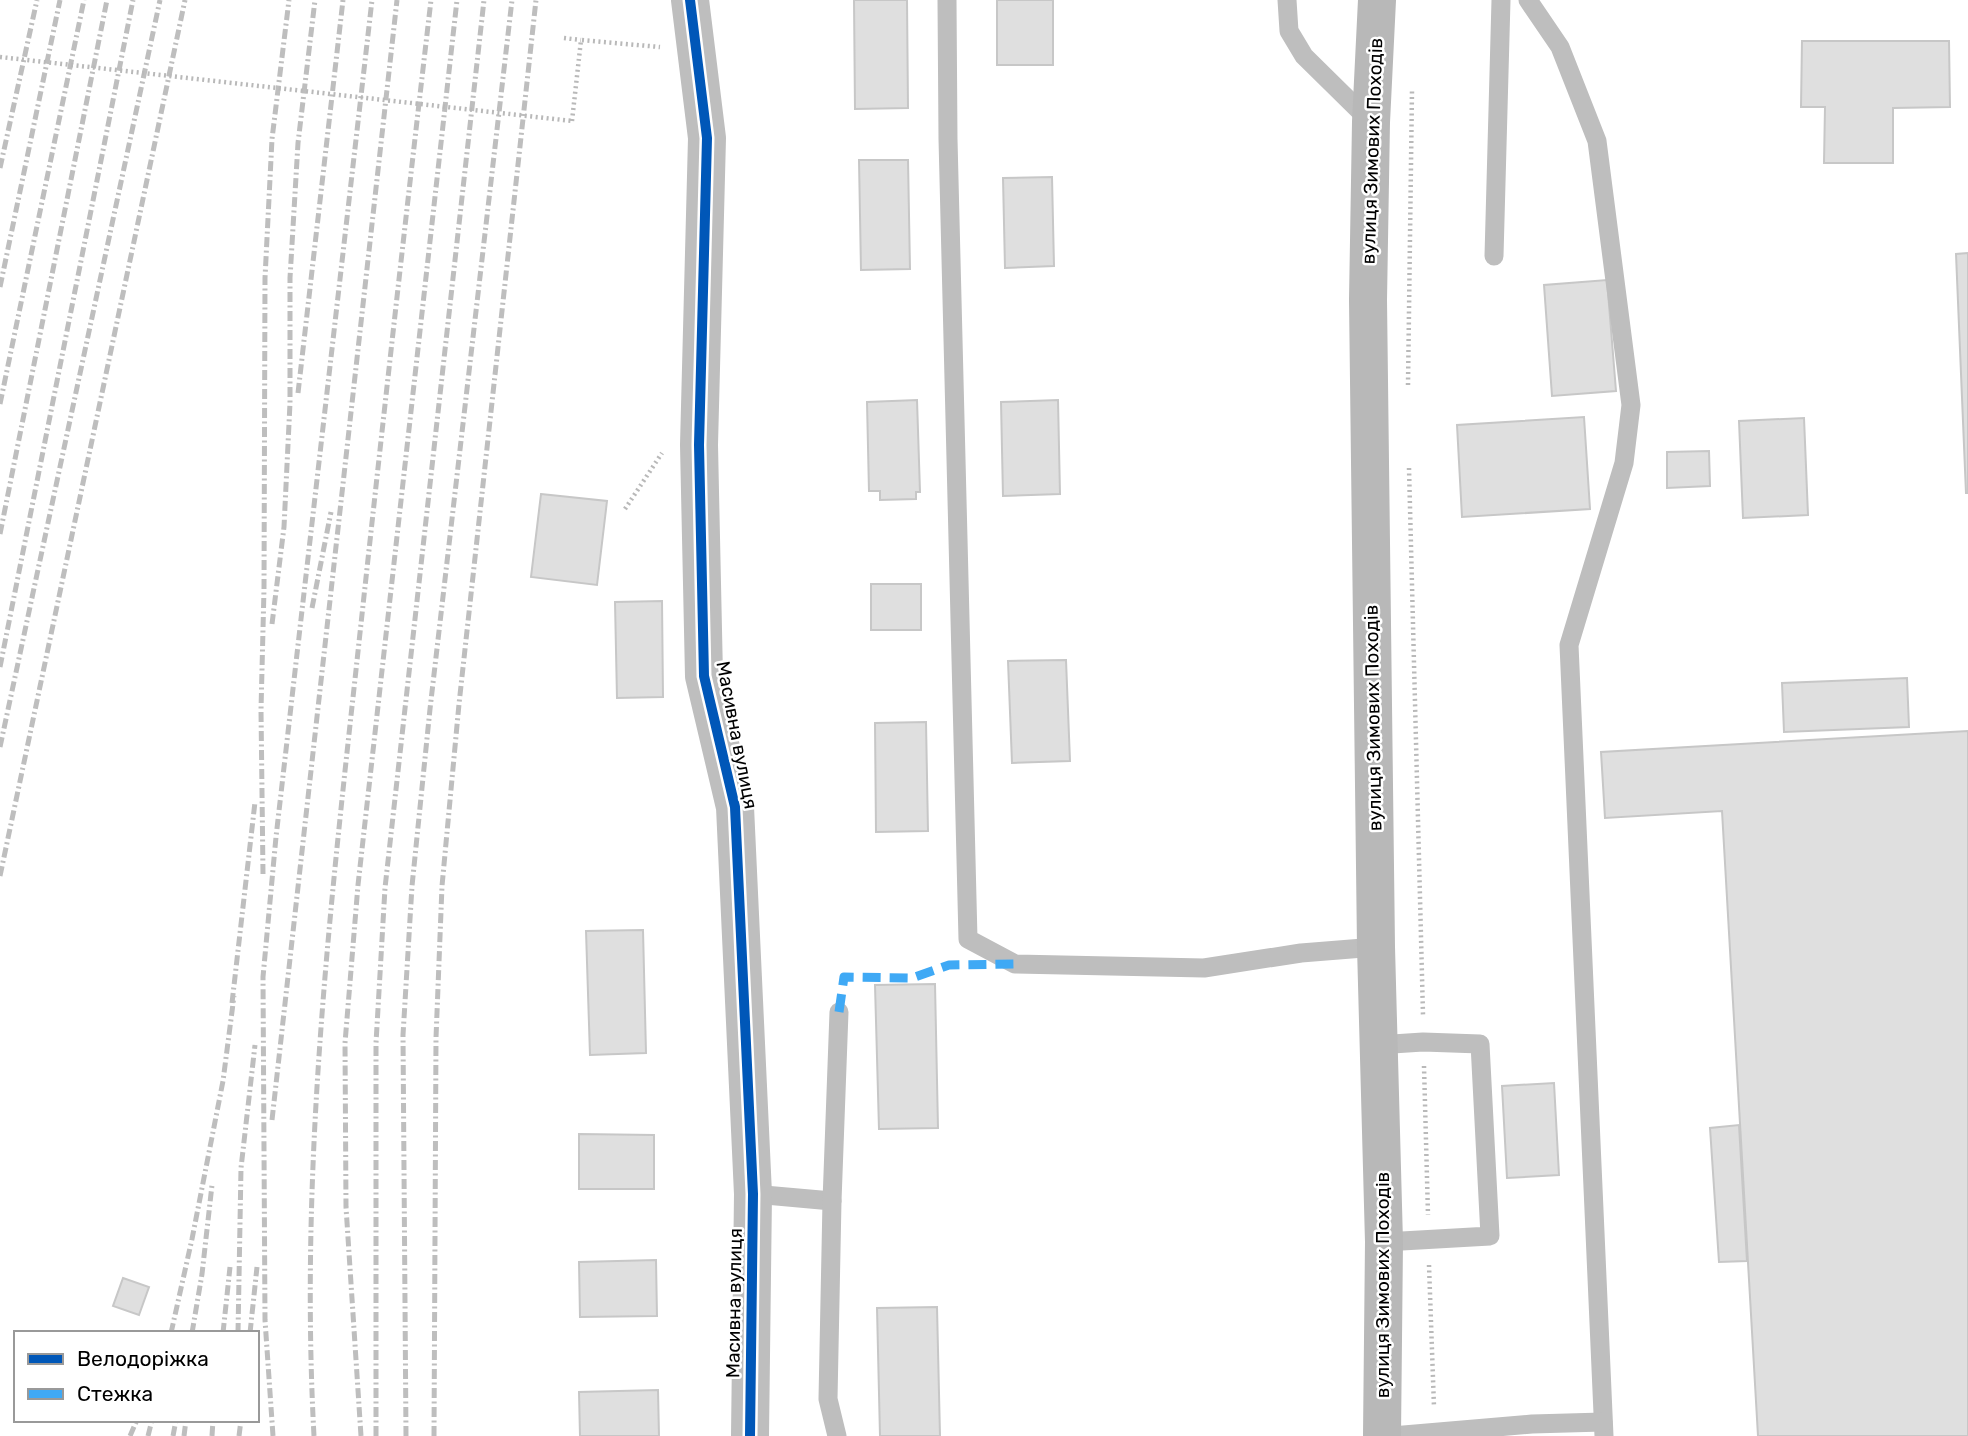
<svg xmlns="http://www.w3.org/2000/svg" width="1968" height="1436" font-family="Rubik,sans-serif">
  <rect width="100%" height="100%" fill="#fff"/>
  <g fill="#dfdfdf" stroke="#c7c7c7" stroke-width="2">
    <polygon points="854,0 907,0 908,108 855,109"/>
    <rect x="997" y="0" width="56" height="65"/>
    <polygon points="1802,41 1949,41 1950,107 1893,108 1893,163 1824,163 1825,107 1801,107"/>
    <polygon points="859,160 908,160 910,269 861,270"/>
    <polygon points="1052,177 1054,266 1005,268 1003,178"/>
    <polygon points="1968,253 1968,493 1966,493 1956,254"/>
    <polygon points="1607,280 1616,391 1552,396 1544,285"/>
    <polygon points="917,400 920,492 916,492 916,499 880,500 880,491 869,491 867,402"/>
    <polygon points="1058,400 1060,494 1003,496 1001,402"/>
    <polygon points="1584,417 1590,509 1462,517 1457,425"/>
    <polygon points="1804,418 1808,515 1743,518 1739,421"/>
    <polygon points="1709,451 1710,486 1667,488 1667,452"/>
    <polygon points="541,494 607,501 597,585 531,577"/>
    <rect x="871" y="584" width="50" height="46"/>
    <polygon points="662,601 663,697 617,698 615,602"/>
    <polygon points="1066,660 1070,761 1012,763 1008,661"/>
    <polygon points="1907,678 1909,727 1784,732 1782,683"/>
    <polygon points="926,722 928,831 876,832 875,723"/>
    <polygon points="1968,731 1968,1436 1758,1436 1722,811 1605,818 1601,752"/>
    <polygon points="643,930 646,1053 590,1055 586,931"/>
    <polygon points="935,984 938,1128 879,1129 875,985"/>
    <polygon points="1554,1083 1559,1175 1507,1178 1502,1086"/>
    <polygon points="1739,1125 1747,1261 1719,1262 1710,1128"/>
    <polygon points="579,1134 654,1135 654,1189 579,1189"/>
    <polygon points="656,1260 657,1316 580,1317 579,1262"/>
    <polygon points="123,1278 149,1287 139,1315 113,1306"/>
    <polygon points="937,1307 940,1436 880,1436 877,1308"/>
    <polygon points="658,1390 659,1436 580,1436 579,1392"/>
  </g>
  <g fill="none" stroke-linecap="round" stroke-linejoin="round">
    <g stroke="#b9b9b9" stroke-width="4.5" stroke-dasharray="2 3.5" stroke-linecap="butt">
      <polyline points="564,38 581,40"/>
      <polyline points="572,121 581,40 660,47"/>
      <polyline points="1408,385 1412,90"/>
      <polyline points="1409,468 1423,1015"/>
      <polyline points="625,509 662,453"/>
      <polyline points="1424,1066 1428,1215"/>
      <polyline points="1429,1265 1434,1407"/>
    </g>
    <g stroke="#bebebe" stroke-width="19">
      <polyline points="947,0 948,139 968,939 1015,964 1204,968 1301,953 1376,947"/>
      <polyline points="1287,0 1289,31 1304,56 1370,121"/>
      <polyline points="1528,0 1560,47 1597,141 1631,405 1624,463 1569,645 1604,1436"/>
      <polyline points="1494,256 1501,0"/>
      <polyline points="1377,1045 1423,1042 1480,1044 1490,1236 1384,1242"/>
      <polyline points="753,1194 832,1201"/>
      <polyline points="837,1436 828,1399 832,1201 839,1012"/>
      <polyline points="1392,1436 1532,1424 1603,1422"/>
    </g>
    <polyline stroke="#bebebe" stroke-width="38" points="690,0 707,138 699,445 704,676 735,807 753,1194 750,1436"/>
    <polyline stroke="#b8b8b8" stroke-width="38" points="1377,0 1371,122 1368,300 1376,947 1384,1242 1382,1436"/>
    <g stroke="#bebebe" stroke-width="5" stroke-dasharray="10 3.5 2 3.5" stroke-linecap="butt">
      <polyline points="0,168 37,0"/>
      <polyline points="0,287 60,0"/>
      <polyline points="298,393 343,0"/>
      <polyline points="0,404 84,0"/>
      <polyline points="0,534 107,0"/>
      <polyline points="312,608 331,512"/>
      <polyline points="272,624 284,527 290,403 290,278 298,143 315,0"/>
      <polyline points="0,667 133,0"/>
      <polyline points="0,747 160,0"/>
      <polyline points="263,874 261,710 264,589 265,278 272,139 289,0"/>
      <polyline points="0,876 185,0"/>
      <polyline points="232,1003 255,802"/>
      <polyline points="272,1120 397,0"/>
      <polyline points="171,1333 192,1239 223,1081 234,996"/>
      <polyline points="192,1333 202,1274 212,1185"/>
      <polyline points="223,1333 230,1267"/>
      <polyline points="238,1333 241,1168 255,1045"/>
      <polyline points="250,1333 257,1267"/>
      <polyline points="130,1436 137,1420"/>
      <polyline points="148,1436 152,1420"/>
      <polyline points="173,1436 176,1420"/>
      <polyline points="184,1436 186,1420"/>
      <polyline points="212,1436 213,1420"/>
      <polyline points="239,1436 241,1420"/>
      <polyline points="273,1436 265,1320 263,977 276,837 372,0"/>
      <path d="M 314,1436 C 300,1179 328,925 356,670 C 380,447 405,223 431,0"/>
      <polyline points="361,1436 346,1207 345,1043 358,885 457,0"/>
      <polyline points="376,1436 376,1043 385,888 484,0"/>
      <polyline points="406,1436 403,1035 412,886 430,709 512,0"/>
      <polyline points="434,1436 436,1038 442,886 459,704 536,0"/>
    </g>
    <polyline stroke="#b9b9b9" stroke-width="4.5" stroke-dasharray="2 3.5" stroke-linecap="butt" points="0,57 572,121"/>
    <polyline stroke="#3fa9f5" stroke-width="9" stroke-dasharray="18 9" stroke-linecap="butt" points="839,1012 844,977 912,978 949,965 1015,964"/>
    <defs>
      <polyline id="cycleway" points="690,0 707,138 699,445 704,676 735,807 753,1194 750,1436"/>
    </defs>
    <use href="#cycleway" stroke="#fff" stroke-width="15"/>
    <use href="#cycleway" stroke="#0057b8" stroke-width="10"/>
  </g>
  <g text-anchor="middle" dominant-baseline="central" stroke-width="5" stroke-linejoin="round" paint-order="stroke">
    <g font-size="19" fill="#000" stroke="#fff">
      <text transform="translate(1372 151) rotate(-88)">вулиця Зимових Походів</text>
      <text transform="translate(1373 718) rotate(-91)">вулиця Зимових Походів</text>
      <text transform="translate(737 735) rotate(79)">Масивна вулиця</text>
      <text transform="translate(1382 1285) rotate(-90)">вулиця Зимових Походів</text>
      <text transform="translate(734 1303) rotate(-89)">Масивна вулиця</text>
    </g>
  </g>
  <rect x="14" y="1331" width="245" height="91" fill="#ffffff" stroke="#999999" stroke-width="2"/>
  <rect x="28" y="1354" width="35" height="10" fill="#0057b8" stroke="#999999" stroke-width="2"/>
  <text x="77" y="1366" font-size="21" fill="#000000">Велодоріжка</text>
  <rect x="28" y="1389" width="35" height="10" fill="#3fa9f5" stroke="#999999" stroke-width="2"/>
  <text x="77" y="1401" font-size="21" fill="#000000">Стежка</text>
</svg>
